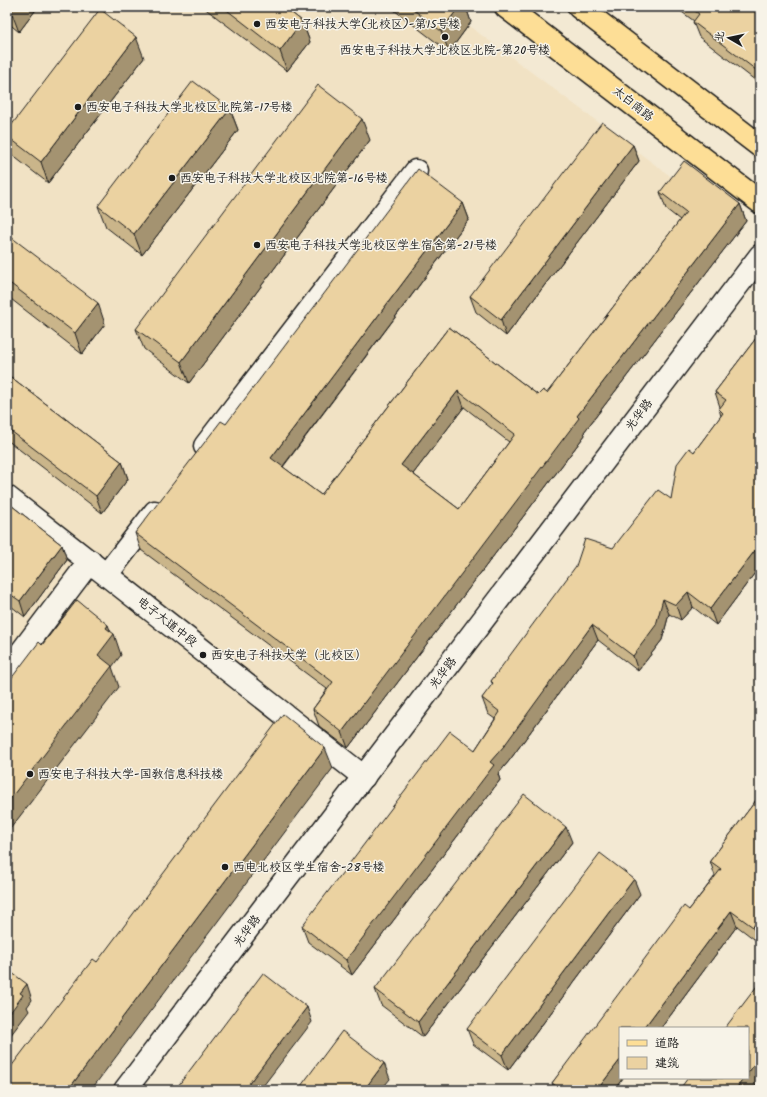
<svg xmlns="http://www.w3.org/2000/svg" width="767" height="1097" font-family="Kalam,'LXGW WenKai TC',sans-serif">
  <rect width="100%" height="100%" fill="#f3e9d3"/>
  <filter id="ink" filterUnits="userSpaceOnUse"><feTurbulence type="fractalNoise" baseFrequency=".025" numOctaves="2"/><feDisplacementMap in="SourceGraphic" scale="8" xChannelSelector="R" yChannelSelector="G"/><feConvolveMatrix kernelMatrix="1 2 1 2 8 2 1 2 1" color-interpolation-filters="sRGB"/></filter>
  <g filter="url(#ink)">
    <polygon fill="#f1e2c4" points="7,7 444,7 729,220 68,1090 7,1090"/>
    <g fill="none" stroke-linecap="round" stroke-linejoin="round">
      <defs>
        <g id="street">
          <polyline points="205,446 416,171"/>
          <polyline points="7,497 364,777"/>
          <polyline points="107,574 155,512"/>
          <polyline points="7,671 90,561"/>
        </g>
        <polyline id="secondary" points="125,1090 760,256"/>
        <g id="primary">
          <polyline points="506,7 760,202"/>
          <polyline points="579,7 760,146"/>
        </g>
      </defs>
      <use href="#street" stroke="#1c1c1c" stroke-width="25"/>
      <use href="#secondary" stroke="#1c1c1c" stroke-width="25"/>
      <use href="#primary" stroke="#1c1c1c" stroke-width="25"/>
      <use href="#street" stroke="#f7f3e8" stroke-width="22"/>
      <use href="#secondary" stroke="#f7f3e8" stroke-width="22"/>
      <use href="#primary" stroke="#fdde96" stroke-width="22"/>
    </g>
    <g fill="#cab58a" stroke="#1c1c1c" fill-rule="evenodd">
      <polygon points="7,7 38,7 19,32 7,22"/>
      <polygon points="203,7 284,7 302,21 310,42 287,71"/>
      <polygon points="390,7 466,7 471,22 449,52"/>
      <polygon points="675,7 750,7 760,15 760,84 699,37 693,22 694,21"/>
      <polygon points="144,58 48,183 12,155 7,142 7,136"/>
      <polygon points="230,109 238,130 142,255 106,227 98,206"/>
      <polygon points="370,140 189,383 144,349 136,329"/>
      <polygon points="633,145 639,161 506,336 476,312 470,296"/>
      <path d="M 660,192 L 740,204 L 746,221 L 584,432 L 585,435 L 348,748 L 319,726 L 313,709 L 327,689 L 141,550 L 135,533 L 226,424 L 463,203 L 469,219 L 283,467 L 321,495 L 449,327 L 538,395 L 547,393 L 680,220 L 666,209 ZM 464,407 L 509,442 L 459,509 L 413,474 Z"/>
      <polygon points="7,234 105,324 82,354 7,296"/>
      <polygon points="760,333 760,566 716,625 693,607 681,620 669,614 662,640 638,671 598,640 509,761 498,774 500,780 352,975 308,942 302,926 475,750 495,719 488,714 482,698 493,685 491,681 613,548 671,499 694,452 721,416 719,409 720,407 715,392"/>
      <polygon points="7,374 122,462 128,479 102,513 7,440"/>
      <polygon points="7,502 62,545 67,560 25,617 7,603"/>
      <polygon points="760,795 760,940 758,942 737,926 661,1028 620,1028 620,1078 623,1078 614,1090 555,1090 552,1083 689,910 715,876 710,861"/>
      <polygon points="572,842 423,1037 381,1005 375,989"/>
      <polygon points="640,894 508,1070 473,1044 467,1029"/>
    </g>
    <g fill="#a49371" stroke="#1c1c1c">
      <polygon points="14,7 38,7 19,32 11,11"/>
      <polygon points="459,7 466,7 471,22 449,52 441,31"/>
      <polygon points="302,21 310,42 287,71 280,51"/>
      <polygon points="136,37 144,58 48,183 41,162"/>
      <polygon points="230,109 238,130 142,255 134,234"/>
      <polygon points="362,119 370,140 189,383 181,362"/>
      <polygon points="633,145 639,161 506,336 501,320"/>
      <polygon points="463,203 469,219 277,474 271,458"/>
      <polygon points="740,204 746,221 584,432 585,435 348,748 342,732 577,416"/>
      <polygon points="98,303 105,324 82,354 75,333"/>
      <polygon points="458,391 464,407 407,482 401,465"/>
      <polygon points="122,462 128,479 102,513 96,496"/>
      <polygon points="760,544 760,566 716,625 710,609"/>
      <polygon points="62,545 67,560 25,617 20,601"/>
      <polygon points="688,592 693,607 681,620 676,605"/>
      <polygon points="663,599 669,614 662,640 638,671 633,656"/>
      <polygon points="108,625 112,635 114,634 121,655 112,667 119,687 7,833 7,803 98,655 106,628"/>
      <polygon points="592,625 598,640 509,761 498,774 500,780 352,975 346,960 490,762"/>
      <polygon points="325,748 333,768 91,1090 68,1090"/>
      <polygon points="566,827 572,842 423,1037 418,1022"/>
      <polygon points="634,879 640,894 508,1070 502,1055"/>
      <polygon points="731,911 737,926 661,1028 644,1028"/>
      <polygon points="760,917 760,940 758,942 753,927"/>
      <polygon points="27,984 32,1000 27,1007 29,1011 7,1040 7,1017 20,993"/>
      <polygon points="307,1007 312,1022 260,1090 244,1090"/>
      <polygon points="760,1057 760,1080 752,1090 735,1090 744,1078 748,1078 748,1073"/>
      <polygon points="620,1060 620,1078 623,1078 614,1090 597,1090"/>
      <polygon points="384,1063 390,1079 381,1090 364,1090"/>
    </g>
    <g fill="#ebd2a1" stroke="#1c1c1c" fill-rule="evenodd">
      <polygon points="7,7 14,7 11,11"/>
      <polygon points="223,7 284,7 302,21 280,51"/>
      <polygon points="410,7 459,7 441,31"/>
      <polygon points="690,7 750,7 760,15 760,73 693,22 699,14"/>
      <polygon points="100,9 136,37 41,162 7,136 7,131"/>
      <polygon points="193,81 230,109 134,234 98,206"/>
      <polygon points="318,85 362,119 181,362 136,329"/>
      <polygon points="602,122 633,145 501,320 470,296"/>
      <path d="M 684,161 L 740,204 L 577,416 L 579,418 L 342,732 L 313,709 L 333,682 L 135,533 L 221,421 L 226,424 L 418,169 L 463,203 L 271,458 L 321,495 L 449,327 L 538,395 L 543,390 L 547,393 L 686,212 L 660,192 ZM 458,391 L 515,434 L 459,509 L 401,465 Z"/>
      <polygon points="7,234 98,303 75,333 7,281"/>
      <polygon points="760,333 760,544 710,609 688,592 676,605 663,599 656,625 633,656 592,625 504,746 490,762 494,765 346,960 302,926 450,731 475,750 500,712 482,698 493,683 491,681 576,566 585,539 613,548 658,490 671,499 677,464 689,448 694,452 723,413 719,409 726,400 715,392"/>
      <polygon points="7,374 122,462 96,496 7,428"/>
      <polygon points="7,502 62,545 20,601 7,592"/>
      <polygon points="77,600 108,625 106,628 114,634 98,655 112,666 7,803 7,684 39,642 42,645"/>
      <polygon points="283,714 325,748 68,1090 7,1090 7,1072 93,959 97,962"/>
      <polygon points="524,794 566,827 418,1022 375,989"/>
      <polygon points="760,795 760,917 753,927 731,911 644,1028 620,1028 620,1060 597,1090 562,1090 552,1083 684,906 689,910 721,869 710,861"/>
      <polygon points="600,853 634,879 502,1055 467,1029"/>
      <polygon points="8,970 27,984 20,993 23,995 7,1017 7,972"/>
      <polygon points="263,973 307,1007 244,1090 175,1090"/>
      <polygon points="760,982 760,1057 748,1073 748,1028 725,1028"/>
      <polygon points="342,1031 384,1063 364,1090 298,1090"/>
      <polygon points="688,1078 744,1078 735,1090 679,1090"/>
    </g>
  </g>
  <g fill="#1c1c1c" stroke="#f7f3e8" stroke-width="1.5">
    <circle cx="257" cy="24" r="4"/>
    <circle cx="445" cy="37" r="4"/>
    <circle cx="78" cy="107" r="4"/>
    <circle cx="172" cy="178" r="4"/>
    <circle cx="257" cy="245" r="4"/>
    <circle cx="203" cy="655" r="4"/>
    <circle cx="30" cy="774" r="4"/>
    <circle cx="225" cy="867" r="4"/>
  </g>
  <g text-anchor="middle" dominant-baseline="central" stroke-width="3" stroke-linejoin="round" paint-order="stroke">
    <g font-size="12" fill="#1c1c1c" stroke="#f7f3e8" text-anchor="start">
      <text x="265" y="24">西安电子科技大学(北校区)-第15号楼</text>
      <text x="445" y="50" text-anchor="middle">西安电子科技大学北校区北院-第20号楼</text>
      <text x="86" y="107">西安电子科技大学北校区北院第-17号楼</text>
      <text x="180" y="178">西安电子科技大学北校区北院第-16号楼</text>
      <text x="265" y="245">西安电子科技大学北校区学生宿舍第-21号楼</text>
      <text x="211" y="655">西安电子科技大学（北校区）</text>
      <text x="38" y="774">西安电子科技大学-国教信息科技楼</text>
      <text x="233" y="867">西电北校区学生宿舍-28号楼</text>
    </g>
    <g font-size="12" fill="#1c1c1c" stroke="#f7f3e8">
      <text transform="translate(633 104) rotate(38)">太白南路</text>
      <text transform="translate(639 415) rotate(-53)">光华路</text>
      <text transform="translate(167 622) rotate(38)">电子大道中段</text>
      <text transform="translate(443 673) rotate(-53)">光华路</text>
      <text transform="translate(247 931) rotate(-53)">光华路</text>
    </g>
  </g>
  <rect width="767" height="1097" fill="none" stroke="#f7f3e8" stroke-width="24"/>
  <rect x="12" y="12" width="743" height="1073" fill="none" stroke="#1c1c1c" stroke-width="1.5" filter="url(#ink)"/>
  <rect x="619" y="1027" width="130" height="52" fill="#f7f3e8" stroke="#9f9d96"/>
  <rect x="627" y="1040" width="20" height="6" fill="#fdde96" stroke="#9f9d96"/>
  <text x="655" y="1047" font-size="12" fill="#1c1c1c">道路</text>
  <rect x="627" y="1057" width="20" height="12" fill="#ebd2a1" stroke="#9f9d96"/>
  <text x="655" y="1067" font-size="12" fill="#1c1c1c">建筑</text>
  <g transform="translate(729 38) rotate(279)" stroke="#f7f3e8" stroke-width="3" paint-order="stroke">
  <path d="M0-3L7 15L0 10L-7 15Z" fill="#1c1c1c"/>
  <text y="-6" font-size="11" font-weight="bold" text-anchor="middle" fill="#1c1c1c">北</text>
  </g>
</svg>
